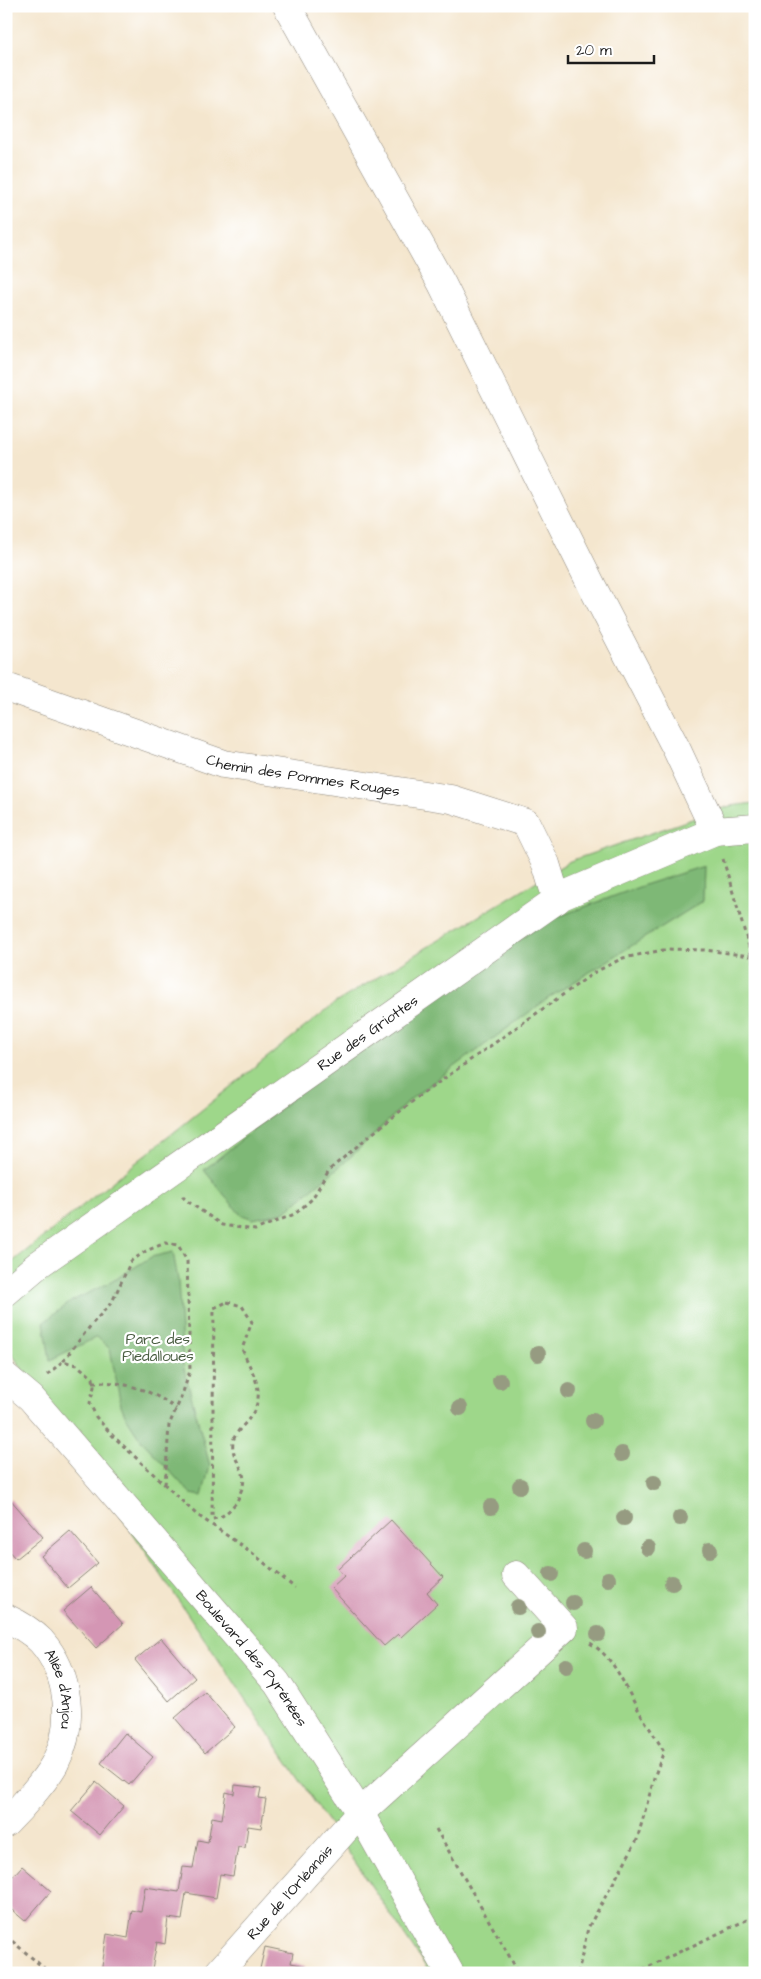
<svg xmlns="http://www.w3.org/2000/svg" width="761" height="1979" font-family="'Architects Daughter',sans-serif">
  <rect width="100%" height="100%" fill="#fff"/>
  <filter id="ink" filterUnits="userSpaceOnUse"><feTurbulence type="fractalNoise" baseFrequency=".02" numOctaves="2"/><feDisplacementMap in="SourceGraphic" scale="10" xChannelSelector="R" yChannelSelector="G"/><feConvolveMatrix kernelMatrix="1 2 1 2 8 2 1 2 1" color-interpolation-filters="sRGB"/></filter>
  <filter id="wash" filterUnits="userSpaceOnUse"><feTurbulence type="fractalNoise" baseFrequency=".0096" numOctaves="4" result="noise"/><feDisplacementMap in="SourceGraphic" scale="20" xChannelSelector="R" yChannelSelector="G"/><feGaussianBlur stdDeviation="1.12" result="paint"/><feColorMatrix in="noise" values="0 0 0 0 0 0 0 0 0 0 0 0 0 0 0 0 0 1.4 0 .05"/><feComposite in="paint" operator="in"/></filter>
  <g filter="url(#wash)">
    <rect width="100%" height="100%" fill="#f4e6ce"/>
    <polygon fill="#9ed78a" stroke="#5d7a53" points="755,803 755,1973 430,1973 6,1345 6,1267 335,1003 570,861 730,806"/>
    <g fill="#7eb876" stroke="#4d6a49">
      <polygon points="704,866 703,901 550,997 412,1098 344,1163 284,1212 253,1219 240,1214 204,1170 338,1061 549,920 647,884"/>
      <polygon points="173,1252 178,1280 183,1365 210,1466 202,1496 191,1494 141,1440 126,1417 121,1405 110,1349 97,1337 50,1360 44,1322 72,1301 111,1282 151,1257"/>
    </g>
    <g id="blocks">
      <g fill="#d496b4">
        <polygon points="10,1499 43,1537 16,1559 6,1548 6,1503"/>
        <polygon points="391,1520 443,1577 427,1592 437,1604 401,1637 398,1634 384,1646 331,1588 344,1576 338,1569"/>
        <polygon points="70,1531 98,1563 68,1588 41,1556"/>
        <polygon points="91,1587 123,1624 96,1648 63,1611"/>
        <polygon points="161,1638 195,1678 169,1701 135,1660"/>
        <polygon points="205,1692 235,1727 205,1753 175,1718"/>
        <polygon points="125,1733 153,1757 129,1785 101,1763"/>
        <polygon points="96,1782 124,1806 100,1835 71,1811"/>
        <polygon points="235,1785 261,1788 259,1798 266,1799 261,1828 248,1826 245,1848 238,1847 233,1876 220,1874 216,1898 186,1893 182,1920 168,1918 165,1944 157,1942 152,1969 139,1968 138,1973 101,1973 107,1934 128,1938 132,1910 141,1912 145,1887 179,1892 183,1867 193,1868 198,1840 208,1842 212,1817 222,1819 226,1792 234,1794"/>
        <polygon points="22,1866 51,1891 25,1921 6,1905 6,1884"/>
        <polygon points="265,1947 293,1953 291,1963 305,1966 304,1973 259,1973"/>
      </g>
    </g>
  </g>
  <g filter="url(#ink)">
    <use href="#blocks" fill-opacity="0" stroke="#888175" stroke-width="1"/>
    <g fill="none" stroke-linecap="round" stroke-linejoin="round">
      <defs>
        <g id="minor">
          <polyline points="287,6 442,284 593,588 676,748 715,831"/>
          <path id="s1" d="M 6,687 L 223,764 L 451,799 L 526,823 L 546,864 L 557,900"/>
          <path id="s2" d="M 6,1292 L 39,1264 L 562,896 L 715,831 L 755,828"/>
          <path id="s3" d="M 6,1377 L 31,1398 L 277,1683 L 360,1813 L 450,1973"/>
          <path id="s4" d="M 6,1618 C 19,1624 31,1631 41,1641 C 70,1674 75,1725 55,1763 C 46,1780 20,1809 6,1823"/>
          <path id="s5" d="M 218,1973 L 360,1813 L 564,1628 L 516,1575"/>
        </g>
      </defs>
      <use href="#minor" stroke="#888175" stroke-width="29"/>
      <g stroke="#888175" stroke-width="3" stroke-dasharray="4 4" stroke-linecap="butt">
        <polyline points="723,859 755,967"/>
        <polyline points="182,1196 187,1201 222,1225 255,1230 295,1214 312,1199 329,1170 368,1137 418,1097 595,972 623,958 668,949 704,950 751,956"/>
        <path d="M 227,1302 L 242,1306 L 252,1322 L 242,1349 C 253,1376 269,1393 248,1420 C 243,1426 234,1434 233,1442 C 230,1462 251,1469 241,1491 C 239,1496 238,1501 234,1505 C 228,1512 222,1518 212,1519 L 214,1308 Z"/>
        <polyline points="63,1361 92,1324 112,1302 131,1261 146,1251 165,1243 178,1245 187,1261 190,1371 181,1398 169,1425 165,1485"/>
        <polyline points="47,1375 63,1361 77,1365 93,1378 94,1387 90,1403 96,1417 114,1437 196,1514 251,1552 295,1588"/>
        <path d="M 93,1382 C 123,1381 153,1390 176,1409"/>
        <polyline points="436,1829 519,1973"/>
        <polyline points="6,1936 50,1973"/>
        <path d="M 578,1973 L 588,1928 L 637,1840 L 655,1775 L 664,1751 C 654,1735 644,1720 635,1704 C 622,1680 612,1655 588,1642"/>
        <polyline points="635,1973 755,1916"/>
      </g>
      <use href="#minor" stroke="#fff" stroke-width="28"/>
    </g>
    <g fill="#969b81">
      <circle cx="538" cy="1354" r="8"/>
      <circle cx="500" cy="1381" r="8"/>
      <circle cx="569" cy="1391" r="8"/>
      <circle cx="460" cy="1408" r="8"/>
      <circle cx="593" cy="1421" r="8"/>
      <circle cx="622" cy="1454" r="8"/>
      <circle cx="654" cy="1483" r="8"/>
      <circle cx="520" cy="1486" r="8"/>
      <circle cx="491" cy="1507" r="8"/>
      <circle cx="624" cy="1518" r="8"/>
      <circle cx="680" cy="1518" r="8"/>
      <circle cx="648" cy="1548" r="8"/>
      <circle cx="710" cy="1550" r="8"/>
      <circle cx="584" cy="1551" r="8"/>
      <circle cx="551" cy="1574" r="8"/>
      <circle cx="608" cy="1579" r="8"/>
      <circle cx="672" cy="1583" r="8"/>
      <circle cx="573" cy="1603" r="8"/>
      <circle cx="518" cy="1607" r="8"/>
      <circle cx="538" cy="1632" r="8"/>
      <circle cx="598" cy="1634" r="8"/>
      <circle cx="566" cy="1666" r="8"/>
    </g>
  </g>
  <g text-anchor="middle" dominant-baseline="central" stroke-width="4.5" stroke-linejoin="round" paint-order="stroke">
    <g font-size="15" fill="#1c1c1c" stroke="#fff">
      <text stroke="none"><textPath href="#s1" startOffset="311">Chemin des Pommes Rouges</textPath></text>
      <text stroke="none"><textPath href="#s2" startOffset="445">Rue des Griottes</textPath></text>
      <text stroke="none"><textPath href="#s3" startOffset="374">Boulevard des Pyrénées</textPath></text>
      <text stroke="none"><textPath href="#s4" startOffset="95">Allée d'Anjou</textPath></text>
      <text stroke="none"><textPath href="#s5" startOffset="108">Rue de l'Orléanais</textPath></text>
    </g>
    <g font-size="15" fill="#4a5d42" stroke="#fff">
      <text x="158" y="1339">Parc des<tspan x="158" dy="17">Piedalloues</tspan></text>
    </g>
  </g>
  <rect width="761" height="1979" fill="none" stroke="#fff" stroke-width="25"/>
  <path d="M568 55v8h86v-8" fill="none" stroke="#1c1c1c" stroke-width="2.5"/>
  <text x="576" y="55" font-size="15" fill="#1c1c1c" stroke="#ffffff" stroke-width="4" paint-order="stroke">20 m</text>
</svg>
